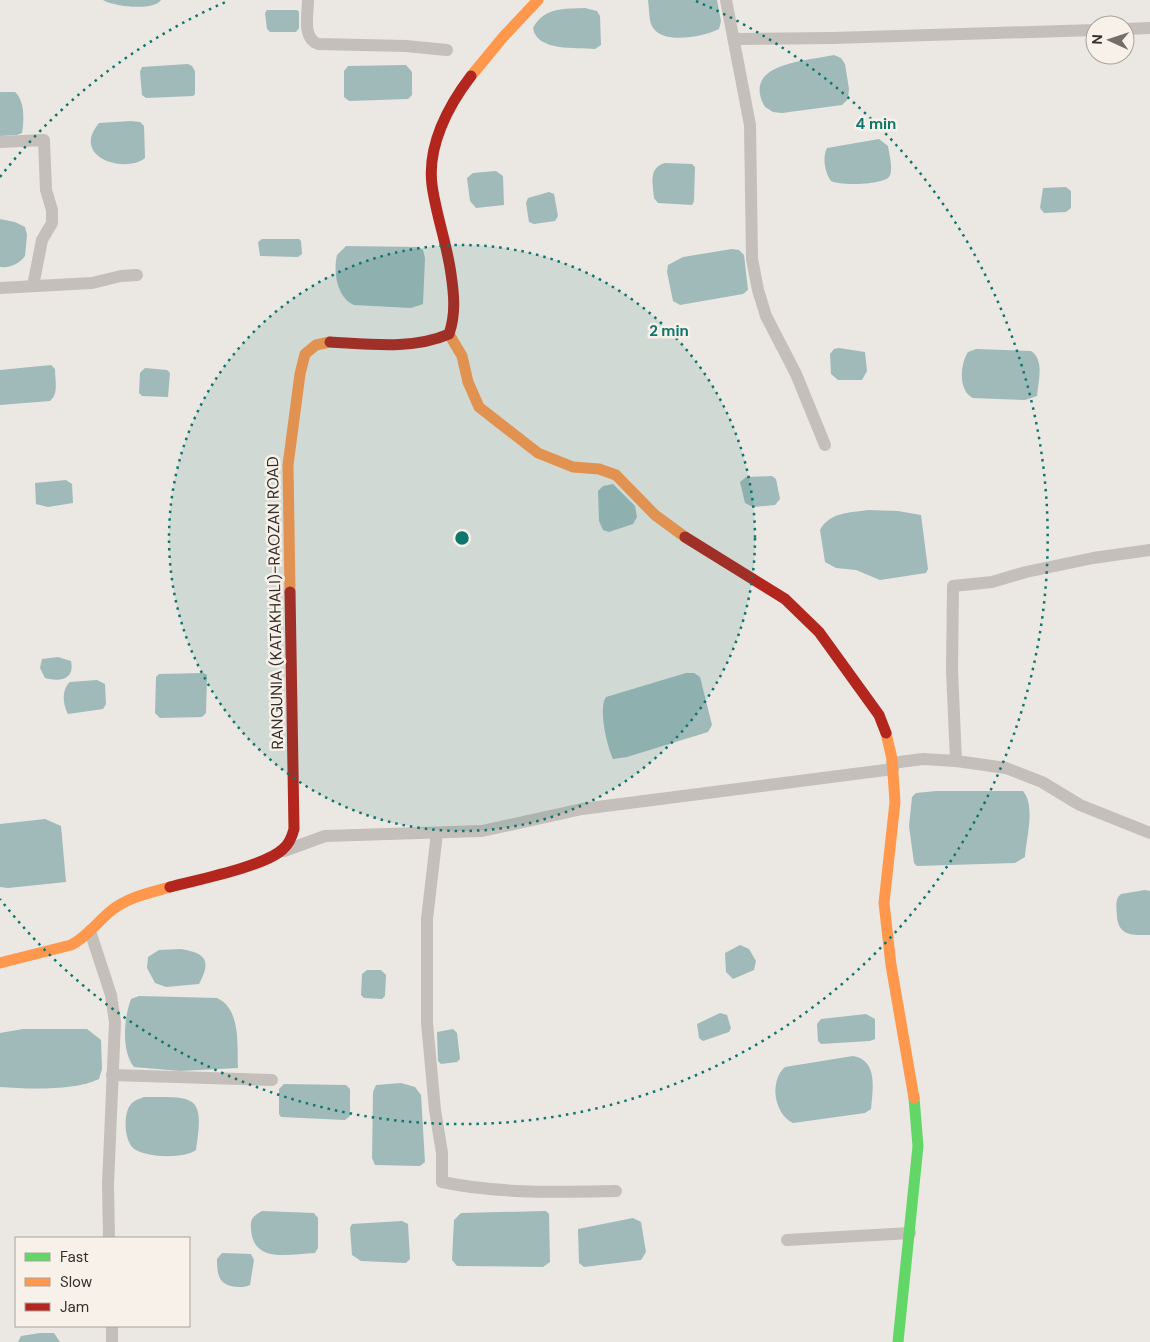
<svg xmlns="http://www.w3.org/2000/svg" width="1150" height="1342" font-family="'DM Sans',sans-serif">
  <rect width="100%" height="100%" fill="#ebe7e2"/>
  <g fill="#a0bab9">
    <path d="M 103,0 L 161,0 C 154,11 114,7 103,0 Z"/>
    <path d="M 648,0 L 717,0 L 721,21 L 719,29 C 703,37 659,46 651,24 C 649,17 649,7 648,0 Z"/>
    <path d="M 585,8 L 597,11 L 600,16 L 601,45 L 595,49 C 576,47 537,52 533,28 C 544,7 564,9 585,8 Z"/>
    <polygon points="267,10 297,10 299,12 299,28 296,32 270,32 267,29 265,13"/>
    <path d="M 834,55 L 841,58 L 845,64 L 849,89 L 848,99 L 842,105 L 782,113 L 773,112 L 765,107 C 740,63 807,61 834,55 Z"/>
    <polygon points="188,64 192,66 195,71 195,94 193,96 146,98 142,95 140,72 142,67"/>
    <polygon points="406,65 412,72 412,95 408,99 349,101 344,97 344,71 348,66"/>
    <path d="M 0,92 L 15,92 C 25,101 24,120 22,133 L 17,135 L 0,136 Z"/>
    <path d="M 131,121 L 140,122 L 144,126 L 145,158 C 126,174 70,158 99,123 Z"/>
    <path d="M 879,139 L 888,146 C 889,153 894,171 889,177 C 882,185 840,186 831,181 C 825,173 822,157 827,148 Z"/>
    <path d="M 665,163 L 692,164 L 695,167 L 694,201 L 692,205 L 658,203 L 654,198 C 653,183 648,168 665,163 Z"/>
    <polygon points="496,171 503,176 504,205 476,208 470,201 467,178 473,173"/>
    <polygon points="1066,187 1071,191 1071,208 1066,212 1044,213 1040,208 1043,188"/>
    <polygon points="549,192 554,194 558,216 555,221 534,224 529,222 526,203 528,198"/>
    <path d="M 0,219 L 15,222 L 25,227 L 27,235 L 25,256 C 19,264 10,268 0,267 Z"/>
    <polygon points="262,239 299,239 301,241 302,254 298,257 260,256 258,242"/>
    <path d="M 346,246 L 418,247 L 423,250 L 425,258 L 423,304 L 411,308 L 354,305 C 337,298 333,272 337,255 Z"/>
    <polygon points="732,249 739,250 744,255 748,290 743,294 680,305 673,301 667,272 668,265 683,257"/>
    <polygon points="839,348 865,352 867,371 862,380 838,380 831,374 830,354 834,349"/>
    <path d="M 976,349 L 1031,351 C 1045,360 1038,382 1037,396 L 1025,400 L 973,398 C 958,391 960,364 968,352 Z"/>
    <path d="M 51,365 L 55,369 C 55,380 59,394 50,401 L 0,405 L 0,370 Z"/>
    <polygon points="145,368 167,370 170,373 168,397 142,396 139,393 140,373"/>
    <polygon points="772,476 776,479 780,499 775,505 753,507 745,503 740,482 746,477"/>
    <polygon points="66,480 72,484 73,503 48,507 36,504 35,483"/>
    <polygon points="613,484 635,506 637,517 633,524 609,532 603,530 599,521 598,491 603,486"/>
    <path d="M 868,510 L 898,511 L 921,515 L 928,569 L 926,573 L 880,580 L 856,570 L 836,568 L 825,562 L 820,530 C 830,512 849,513 868,510 Z"/>
    <path d="M 58,657 L 71,661 C 75,680 59,682 45,678 L 40,668 L 42,659 Z"/>
    <polygon points="203,673 207,675 206,713 202,717 160,718 155,713 156,677 159,674"/>
    <path d="M 686,673 L 694,673 L 700,677 L 712,725 L 708,732 L 627,757 L 613,759 C 607,747 598,708 606,697 Z"/>
    <path d="M 97,680 L 105,684 L 106,704 L 103,709 L 68,714 C 63,705 61,690 70,682 Z"/>
    <path d="M 936,791 L 1023,791 C 1036,807 1026,838 1025,857 L 1015,863 L 917,866 L 914,863 L 909,826 L 912,797 L 916,793 Z"/>
    <polygon points="45,819 61,826 66,882 8,888 0,887 0,824"/>
    <path d="M 1145,890 L 1150,891 L 1150,935 C 1134,935 1119,937 1117,917 C 1117,910 1115,904 1118,897 L 1121,894 Z"/>
    <polygon points="740,945 749,949 756,961 754,970 733,979 726,972 725,953"/>
    <path d="M 181,949 C 205,953 212,960 199,984 L 166,987 L 155,983 L 147,968 L 148,957 L 159,950 Z"/>
    <polygon points="367,970 381,970 386,975 385,996 382,999 364,998 361,995 362,974"/>
    <path d="M 139,996 L 217,998 C 241,1009 237,1044 238,1068 L 180,1071 L 134,1067 C 121,1051 124,1017 131,999 Z"/>
    <polygon points="720,1013 727,1015 731,1028 729,1032 703,1041 699,1038 697,1024"/>
    <polygon points="866,1014 875,1019 875,1039 870,1041 821,1044 818,1041 817,1024 821,1019"/>
    <path d="M 23,1029 L 87,1029 L 101,1040 L 102,1069 L 99,1079 C 75,1091 27,1089 0,1087 L 0,1033 Z"/>
    <polygon points="453,1029 457,1033 460,1059 457,1062 441,1064 438,1061 437,1032"/>
    <path d="M 853,1056 C 878,1060 873,1089 871,1109 L 865,1113 L 793,1123 C 774,1114 769,1081 785,1067 Z"/>
    <polygon points="401,1083 415,1087 421,1095 425,1162 420,1166 375,1165 372,1158 373,1092 376,1085"/>
    <polygon points="284,1084 346,1085 350,1089 350,1116 345,1120 281,1117 279,1114 279,1089"/>
    <path d="M 144,1097 C 195,1097 205,1094 196,1150 C 184,1159 145,1158 133,1148 C 124,1139 123,1113 131,1104 C 135,1100 139,1099 144,1097 Z"/>
    <path d="M 262,1211 L 314,1213 L 318,1218 L 318,1248 L 315,1253 C 289,1254 253,1264 251,1229 C 250,1219 253,1216 262,1211 Z"/>
    <polygon points="546,1211 549,1214 550,1262 543,1267 457,1266 452,1260 454,1220 461,1213"/>
    <polygon points="633,1218 641,1222 646,1252 641,1260 584,1267 579,1263 578,1229"/>
    <polygon points="402,1221 408,1224 410,1259 406,1263 361,1261 352,1255 350,1228 352,1224"/>
    <path d="M 222,1253 L 251,1254 L 254,1260 L 250,1285 C 245,1287 243,1287 238,1287 C 219,1286 217,1276 217,1259 Z"/>
    <polygon points="40,1333 54,1333 60,1342 18,1342 21,1336"/>
  </g>
  <g fill="none" stroke-linecap="round" stroke-linejoin="round">
    <g stroke="#c4bfba" stroke-width="12">
      <path d="M 308,0 C 308,15 302,38 318,44 L 406,46 L 447,50"/>
      <polyline points="726,0 750,125 752,259 758,290 766,316 796,374 825,445"/>
      <polyline points="1125,29 1150,28"/>
      <polyline points="734,39 833,38 1095,30"/>
      <polyline points="0,142 44,140 46,190 52,210 52,223 42,240 33,286"/>
      <polyline points="0,288 92,283 121,276 137,275"/>
      <polyline points="956,761 1006,768 1042,782 1080,805 1150,833"/>
      <polyline points="892,763 923,759 956,761 952,670 953,586 992,582 1026,572 1093,558 1150,550"/>
      <path d="M 437,833 L 427,919 L 427,1023 L 435,1110 L 442,1153 L 442,1182 C 500,1194 557,1192 616,1191"/>
      <polyline points="284,851 325,836 482,831 582,809 893,769"/>
      <polyline points="90,931 111,995 115,1022 108,1184 109,1238"/>
      <polyline points="112,1075 272,1080"/>
      <polyline points="787,1240 910,1233"/>
      <polyline points="112,1326 112,1342"/>
    </g>
    <polyline stroke="#63d668" stroke-width="11" points="898,1342 918,1146 914,1098"/>
    <g stroke="#ff974d" stroke-width="11">
      <polyline points="471,76 504,36 538,0"/>
      <polyline points="449,334 462,356 468,382 479,407 538,453 573,467 599,469 616,475 655,515 685,537"/>
      <polyline points="290,592 288,465 300,374 305,354 316,345 330,342"/>
      <polyline points="886,733 892,759 895,802 884,903 891,965 914,1098"/>
      <path d="M 0,963 L 71,945 C 87,937 98,921 112,910 C 129,897 149,893 170,887"/>
    </g>
    <g stroke="#b3261e" stroke-width="11">
      <path d="M 330,342 C 368,344 413,350 449,334 C 456,314 454,294 451,274 C 447,244 436,215 432,185 C 427,146 448,106 471,76"/>
      <polyline points="685,537 785,599 819,632 879,715 886,733"/>
      <path d="M 170,887 C 196,880 266,866 283,849 C 289,844 292,837 294,829 L 290,592"/>
    </g>
  </g>
  <circle cx="462" cy="538" r="293" fill="#0f766e" fill-opacity=".12"/>
  <g fill="none" stroke="#0f766e" stroke-width="2.5" stroke-dasharray="2.5 5">
    <circle cx="462" cy="538" r="293"/>
    <path d="M0 177A586 586 0 0 1 228 1M696 1A586 586 0 1 1 0 899"/>
  </g>
  <g text-anchor="middle" dominant-baseline="central" stroke-width="5" stroke-linejoin="round" paint-order="stroke">
    <g font-size="16" fill="#342d29" stroke="#f7f1e9">
      <text transform="translate(275 603) rotate(-91)">RANGUNIA (KATAKHALI)-RAOZAN ROAD</text>
    </g>
  </g>
  <circle cx="462" cy="538" r="8" fill="#0f766e" stroke="#f7f1e9" stroke-width="2.5"/>
  <g font-size="15" text-anchor="middle" font-weight="bold" fill="#0f766e" stroke="#f7f1e9" stroke-width="5" stroke-linejoin="round" paint-order="stroke">
    <text x="876" y="129">4 min</text>
    <text x="669" y="336">2 min</text>
  </g>
  <rect x="15" y="1237" width="175" height="90" fill="#f7f1e9" stroke="#a9a39c"/>
  <rect x="25" y="1253" width="25" height="8" fill="#63d668" stroke="#a9a39c"/>
  <text x="60" y="1262" font-size="15" fill="#342d29">Fast</text>
  <rect x="25" y="1278" width="25" height="8" fill="#ff974d" stroke="#a9a39c"/>
  <text x="60" y="1287" font-size="15" fill="#342d29">Slow</text>
  <rect x="25" y="1303" width="25" height="8" fill="#b3261e" stroke="#a9a39c"/>
  <text x="60" y="1312" font-size="15" fill="#342d29">Jam</text>
  <g transform="translate(1110 40) rotate(273)"><circle r="24" fill="#f7f1e9" stroke="#a9a39c"/>
  <path d="M0-4L9 19L0 12L-9 19Z" fill="#746e6a"/>
  <text y="-8" font-size="14" font-weight="bold" text-anchor="middle" fill="#342d29">N</text>
  </g>
</svg>
